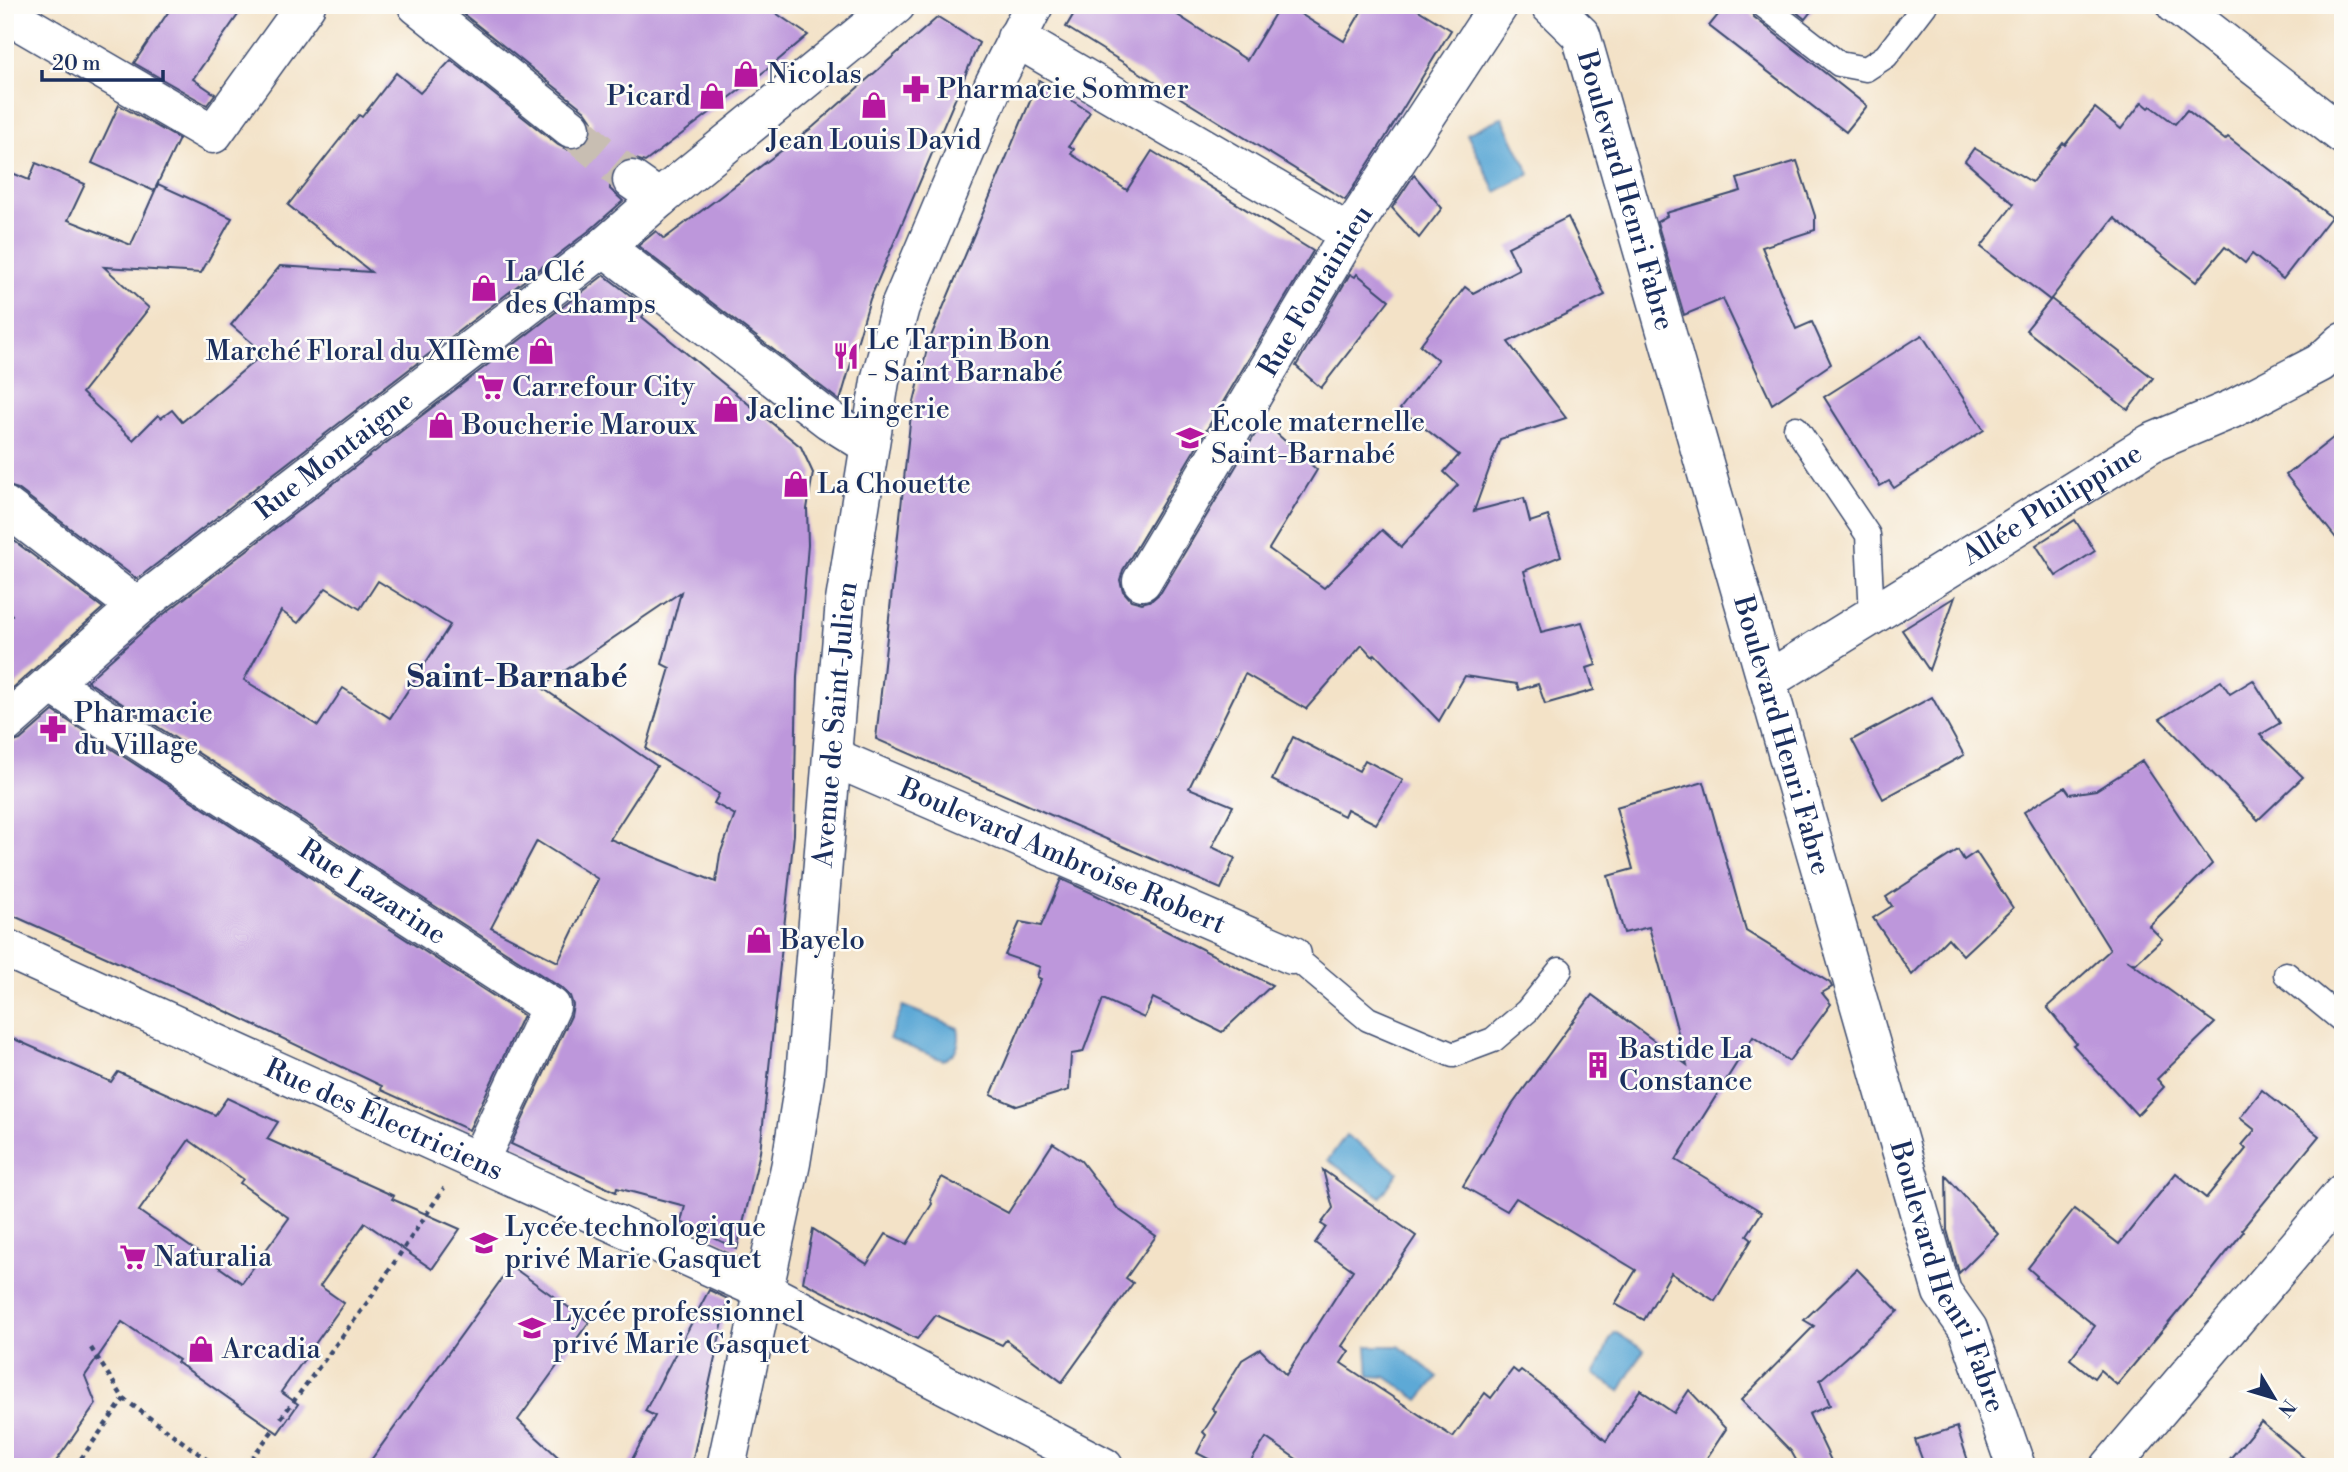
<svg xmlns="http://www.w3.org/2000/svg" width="2348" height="1472" font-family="'Libre Bodoni',serif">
  <rect width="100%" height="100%" fill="#fdfcf7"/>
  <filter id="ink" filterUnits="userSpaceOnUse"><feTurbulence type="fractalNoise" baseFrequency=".0143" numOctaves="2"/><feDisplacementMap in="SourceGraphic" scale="14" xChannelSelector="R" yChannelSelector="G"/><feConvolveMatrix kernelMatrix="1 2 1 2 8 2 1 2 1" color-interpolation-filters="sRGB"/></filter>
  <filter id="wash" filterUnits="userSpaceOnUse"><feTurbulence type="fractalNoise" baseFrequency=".00686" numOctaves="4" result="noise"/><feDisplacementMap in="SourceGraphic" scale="28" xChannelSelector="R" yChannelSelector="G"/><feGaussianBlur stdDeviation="1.57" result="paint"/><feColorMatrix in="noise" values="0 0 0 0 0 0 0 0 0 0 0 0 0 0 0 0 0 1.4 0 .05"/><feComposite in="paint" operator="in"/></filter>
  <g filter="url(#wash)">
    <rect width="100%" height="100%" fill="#f3e2c7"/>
    <g fill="#5da9d6" stroke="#3c6c9a" stroke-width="2">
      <polygon points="1502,117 1530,174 1496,192 1467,134"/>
      <path d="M 903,1006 L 958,1028 C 961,1042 958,1054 943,1060 L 889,1039 Z"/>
      <polygon points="1346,1135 1398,1172 1381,1197 1328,1160"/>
      <path d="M 1615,1332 L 1644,1350 L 1620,1391 L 1594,1374 C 1604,1361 1604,1345 1615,1332 Z"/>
      <polygon points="1367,1346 1399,1346 1438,1377 1419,1400 1386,1377 1369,1376"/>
    </g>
    <g id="blocks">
      <g fill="#bd97db" fill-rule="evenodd">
        <polygon points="173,5 245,5 193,79 215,94 207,105 134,63"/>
        <polygon points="452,5 764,5 808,35 770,67 645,162 633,158 622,161 614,168 610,177 610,189 623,201 590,230 137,579 18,489 5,485 5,170 29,180 36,163 85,184 68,220 131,245 158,184 232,218 201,273 104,267 149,308 82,393 133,440 158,415 161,418 172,410 182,422 264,353 231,325 280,266 371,272 288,205 359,115 362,117 396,73 420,93 451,60 558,145 568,150 578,149 588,141 592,132 592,121 585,111"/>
        <polygon points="1079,5 1162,5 1247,60 1280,5 1286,5 1344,41 1365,5 1410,5 1451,30 1385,138 1345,200 1066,27"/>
        <polygon points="1726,5 1748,5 1754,17 1867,106 1846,132 1709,26"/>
        <polygon points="1788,5 1816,5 1805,19"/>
        <polygon points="938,17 979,43 870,299 840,401 638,246 656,231 664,239 813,127"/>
        <polygon points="1039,80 1090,112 1069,146 1074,149 1071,154 1127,190 1152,151 1313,251 1123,570 1120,580 1123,591 1131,600 1142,603 1152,600 1161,592 1263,421 1317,470 1269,549 1324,588 1382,530 1401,547 1458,485 1444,472 1459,455 1400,409 1438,360 1420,345 1465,287 1473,293 1519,269 1508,247 1568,217 1605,295 1508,342 1566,418 1500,439 1474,511 1524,498 1530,522 1548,516 1561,556 1524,571 1541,632 1582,622 1596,665 1587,668 1594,690 1545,704 1538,684 1519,690 1517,684 1465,676 1439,721 1375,654 1373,657 1362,645 1306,709 1245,674 1189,788 1233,806 1212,847 1235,858 1221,889 876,739 911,414 929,341"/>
        <polygon points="2142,102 2149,108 2151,106 2175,124 2187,110 2225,140 2228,137 2331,217 2283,279 2252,254 2245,263 2225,247 2196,282 2114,218 2050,300 1981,247 2014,204 1965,161 1974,148 2032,182 2063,143 2065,145 2095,108 2121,129"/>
        <polygon points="119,105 179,139 154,191 92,163"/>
        <polygon points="1797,161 1815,216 1815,230 1762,247 1796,329 1812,322 1831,364 1772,404 1723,299 1684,315 1657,222 1667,216 1666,213 1741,191 1737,179"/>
        <polygon points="1414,175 1442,208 1419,238 1392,208"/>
        <polygon points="1350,274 1355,277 1357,274 1389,300 1321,388 1296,366"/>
        <path d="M 604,275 L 648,309 L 642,317 L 801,447 L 813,473 L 807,509 L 808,545 L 797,676 L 794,834 L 760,1152 L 737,1249 L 681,1222 L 685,1206 L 617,1188 L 616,1192 L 511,1144 L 571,1016 L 573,1005 L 570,996 L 563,989 L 87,681 L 151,624 ZM 378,581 L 450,625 L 390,718 L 343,688 L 318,726 L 244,680 L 281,611 L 298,623 L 326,588 L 360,609 ZM 681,592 L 662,664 L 670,668 L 646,749 L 719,794 L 714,803 L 735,815 L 720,854 L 716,882 L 610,839 L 657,766 L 541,687 ZM 537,841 L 598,879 L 558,962 L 491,928 Z"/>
        <polygon points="2051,299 2153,378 2128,410 2026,330"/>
        <polygon points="1922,335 1984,430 1894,488 1889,481 1880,486 1824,397"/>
        <polygon points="2343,430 2343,547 2286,475"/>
        <polygon points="2075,520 2095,551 2056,576 2036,545"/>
        <polygon points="5,534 103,608 5,695 5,622 12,615 5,607"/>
        <polygon points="1955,597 1929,670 1902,630"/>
        <polygon points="2253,680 2280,723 2260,735 2303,777 2258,820 2160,719 2221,681 2230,694"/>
        <polygon points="1932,697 1964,755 1883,799 1852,740"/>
        <polygon points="53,711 523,1015 469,1130 381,1090 382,1086 211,1004 5,912 5,745 20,740"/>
        <polygon points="1293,737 1359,771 1365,760 1403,780 1376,824 1347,809 1344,816 1272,780"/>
        <polygon points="2142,761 2212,864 2149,926 2162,939 2135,964 2126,959 2215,1023 2157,1079 2164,1087 2137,1115 2073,1045 2076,1043 2047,1007 2110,950 2024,812 2065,787 2070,794 2096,790"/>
        <polygon points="1704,782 1746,931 1830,983 1832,987 1822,993 1831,1004 1789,1061 1753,1037 1676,1160 1762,1212 1747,1235 1752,1239 1715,1301 1671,1273 1644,1320 1615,1304 1636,1270 1516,1198 1507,1211 1463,1186 1512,1105 1592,995 1687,1065 1649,927 1624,933 1608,876 1633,869 1616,807"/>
        <polygon points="1958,850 1964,860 1976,852 2013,908 1963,955 1948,938 1912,975 1873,918 1892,906 1886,897"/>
        <polygon points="1061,879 1092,893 1272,985 1222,1032 1153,998 1144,1018 1103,999 1083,1052 1071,1054 1069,1090 1017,1106 991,1095 1041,979 1037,977 1040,967 1005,955 1020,922 1041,926"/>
        <path d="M 5,1035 L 111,1082 L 118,1072 L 215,1115 L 227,1098 L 278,1122 L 267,1139 L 394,1196 L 392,1199 L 460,1229 L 432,1269 L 365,1223 L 320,1286 L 344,1303 L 281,1392 L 298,1404 L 278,1433 L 177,1362 L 179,1360 L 122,1322 L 85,1376 L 96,1404 L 52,1467 L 5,1467 ZM 189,1140 L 243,1179 L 240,1183 L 289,1218 L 242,1283 L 139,1211 Z"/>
        <polygon points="2262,1090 2319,1136 2242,1229 2244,1231 2206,1278 2117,1385 2100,1370 2094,1378 2070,1359 2095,1326 2036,1278 2037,1276 2028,1268 2074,1209 2119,1244 2176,1173 2206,1198 2246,1149 2242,1145 2255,1130 2240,1118"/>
        <polygon points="1053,1143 1081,1161 1118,1209 1156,1236 1126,1278 1133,1283 1062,1382 1006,1340 1002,1345 936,1315 917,1339 803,1282 813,1229 867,1264 886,1234 907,1244 932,1204 930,1199 942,1177 1008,1213"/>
        <polygon points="1323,1170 1416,1236 1342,1346 1349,1351 1341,1363 1453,1437 1485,1393 1491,1398 1513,1369 1518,1373 1521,1370 1547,1390 1606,1441 1640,1390 1674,1413 1689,1390 1726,1429 1701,1467 1308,1467 1266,1438 1247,1467 1224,1467 1197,1453 1206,1435 1203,1432 1216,1412 1212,1408 1242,1360 1260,1349 1286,1375 1353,1270 1315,1243 1326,1227 1321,1224 1333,1208"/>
        <polygon points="1946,1176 1998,1234 1959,1273 1947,1230"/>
        <polygon points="511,1266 589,1322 518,1420 569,1467 366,1467"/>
        <polygon points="1857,1269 1898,1311 1820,1380 1830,1405 1809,1414 1834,1467 1800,1467 1791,1451 1741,1400 1814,1326 1804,1320"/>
        <polygon points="709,1290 728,1299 691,1467 628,1467 655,1416 645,1411"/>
        <polygon points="2261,1422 2315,1467 2223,1467"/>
        <polygon points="1957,1427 1970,1467 1925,1467 1915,1440"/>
      </g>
    </g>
  </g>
  <g filter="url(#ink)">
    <use href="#blocks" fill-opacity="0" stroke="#3b4a6e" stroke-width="2"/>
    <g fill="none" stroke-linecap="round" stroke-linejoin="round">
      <polyline stroke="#c8beb2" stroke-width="38" stroke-dasharray="38 19" stroke-linecap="butt" points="571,128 632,180"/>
      <defs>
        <g id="lane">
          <polyline points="1763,5 1839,64 1866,69 1886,56 1925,5"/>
          <polyline points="1796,428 1868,535 1872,616"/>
          <polyline points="1292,955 1368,1019 1453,1055 1493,1040 1527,1011 1560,970"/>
          <polyline points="2286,974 2343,1021"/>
        </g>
        <g id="street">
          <polyline points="417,5 571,128"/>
          <path id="s1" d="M 1550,5 L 1581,35 L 1942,1292 L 1968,1329 L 2016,1467"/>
          <polyline points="2176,5 2343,135"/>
          <polyline points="5,13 213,134 306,5"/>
          <polyline points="1016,38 1324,218 1348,235"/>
          <polyline points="632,180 659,199"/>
          <polyline points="604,247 829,420 869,445"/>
          <polyline points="5,506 137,607"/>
          <path id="s2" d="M 1142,581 L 1348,235 L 1499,5"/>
          <path id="s3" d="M 1768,680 L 2151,443 L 2232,409 L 2320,363 L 2343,342"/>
          <path id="s4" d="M 51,684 L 551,1007 L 479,1161"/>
          <path id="s5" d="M 833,757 L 1292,955"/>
          <path id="s6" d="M 5,948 L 764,1291 L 1104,1467"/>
          <polyline points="2110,1467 2343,1193"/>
        </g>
        <g id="secondary">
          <path id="s7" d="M 5,724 L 137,607 L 604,247 L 659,199 L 896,5"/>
          <path id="s8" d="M 726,1467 L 791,1163 L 805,1076 L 845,601 L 880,381 L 900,307 L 994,84 L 1034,5"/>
        </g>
      </defs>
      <use href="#lane" stroke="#3b4a6e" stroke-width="27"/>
      <use href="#street" stroke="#3b4a6e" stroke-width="41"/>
      <use href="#secondary" stroke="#3b4a6e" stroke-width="41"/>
      <g stroke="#3b4a6e" stroke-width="4.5" stroke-dasharray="5 5" stroke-linecap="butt">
        <polyline points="91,1348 124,1399 217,1467"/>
        <polyline points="281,1418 370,1299 444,1188"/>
        <polyline points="75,1467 124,1399"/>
        <polyline points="245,1467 273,1430"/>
      </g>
      <use href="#lane" stroke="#fff" stroke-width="24"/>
      <use href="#street" stroke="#fff" stroke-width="38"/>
      <use href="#secondary" stroke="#fff" stroke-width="38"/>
    </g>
  </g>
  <defs>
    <symbol id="shop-bare" viewBox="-9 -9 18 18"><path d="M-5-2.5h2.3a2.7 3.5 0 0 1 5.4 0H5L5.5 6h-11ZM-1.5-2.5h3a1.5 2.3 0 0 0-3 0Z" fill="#b5179e" stroke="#fdfcf7" stroke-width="2.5" paint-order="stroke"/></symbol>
    <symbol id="pharmacy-bare" viewBox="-9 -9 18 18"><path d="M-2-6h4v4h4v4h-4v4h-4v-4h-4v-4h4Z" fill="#b5179e" stroke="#fdfcf7" stroke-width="2.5" paint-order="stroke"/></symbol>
    <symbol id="restaurant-bare" viewBox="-9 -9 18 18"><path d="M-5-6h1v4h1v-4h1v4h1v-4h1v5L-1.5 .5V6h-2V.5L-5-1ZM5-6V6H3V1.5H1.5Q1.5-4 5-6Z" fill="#b5179e" stroke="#fdfcf7" stroke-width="2.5" paint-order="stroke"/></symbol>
    <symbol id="supermarket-bare" viewBox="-9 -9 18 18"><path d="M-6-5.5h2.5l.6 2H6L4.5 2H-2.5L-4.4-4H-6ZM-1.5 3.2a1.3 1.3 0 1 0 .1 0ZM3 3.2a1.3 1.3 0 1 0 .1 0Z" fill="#b5179e" stroke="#fdfcf7" stroke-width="2.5" paint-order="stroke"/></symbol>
    <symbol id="school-bare" viewBox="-9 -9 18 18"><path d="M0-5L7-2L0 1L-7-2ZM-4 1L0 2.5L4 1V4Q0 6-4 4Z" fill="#b5179e" stroke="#fdfcf7" stroke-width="2.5" paint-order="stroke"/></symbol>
    <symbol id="building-bare" viewBox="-9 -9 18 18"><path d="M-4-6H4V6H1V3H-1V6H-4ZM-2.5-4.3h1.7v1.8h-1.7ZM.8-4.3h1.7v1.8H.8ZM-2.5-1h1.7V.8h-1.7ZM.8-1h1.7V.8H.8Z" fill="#b5179e" stroke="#fdfcf7" stroke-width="2.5" paint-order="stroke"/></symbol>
  </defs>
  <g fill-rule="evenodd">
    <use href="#shop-bare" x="727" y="55" width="38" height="38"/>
    <use href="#pharmacy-bare" x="897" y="70" width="38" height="38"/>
    <use href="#shop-bare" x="693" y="77" width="38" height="38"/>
    <use href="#shop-bare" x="855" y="86" width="38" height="38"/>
    <use href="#shop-bare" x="465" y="269" width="38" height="38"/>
    <use href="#shop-bare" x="522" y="332" width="38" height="38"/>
    <use href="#restaurant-bare" x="827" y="337" width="38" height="38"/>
    <use href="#supermarket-bare" x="472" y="368" width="38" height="38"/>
    <use href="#shop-bare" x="707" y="390" width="38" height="38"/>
    <use href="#shop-bare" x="422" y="406" width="38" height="38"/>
    <use href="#school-bare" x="1171" y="419" width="38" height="38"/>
    <use href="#shop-bare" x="777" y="465" width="38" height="38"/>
    <use href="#pharmacy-bare" x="34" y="710" width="38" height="38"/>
    <use href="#shop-bare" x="740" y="921" width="38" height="38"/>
    <use href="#building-bare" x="1579" y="1046" width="38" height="38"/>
    <use href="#school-bare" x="465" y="1224" width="38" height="38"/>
    <use href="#supermarket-bare" x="114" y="1238" width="38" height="38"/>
    <use href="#school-bare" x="513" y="1309" width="38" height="38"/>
    <use href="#shop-bare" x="182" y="1330" width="38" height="38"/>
  </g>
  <g text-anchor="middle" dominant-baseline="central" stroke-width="5" stroke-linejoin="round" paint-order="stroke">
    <g font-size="28" fill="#1b2f5e" stroke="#fdfcf7" text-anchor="start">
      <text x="767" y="74">Nicolas</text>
      <text x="937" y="89">Pharmacie Sommer</text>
      <text x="691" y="96" text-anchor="end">Picard</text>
      <text x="874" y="140" text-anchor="middle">Jean Louis David</text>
      <text x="505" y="272">La Clé<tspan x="505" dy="32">des Champs</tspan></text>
      <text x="867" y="340">Le Tarpin Bon<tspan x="867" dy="32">- Saint Barnabé</tspan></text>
      <text x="520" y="351" text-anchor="end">Marché Floral du XIIème</text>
      <text x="512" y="387">Carrefour City</text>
      <text x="747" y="409">Jacline Lingerie</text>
      <text x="1211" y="422">École maternelle<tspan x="1211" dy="32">Saint-Barnabé</tspan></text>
      <text x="462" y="425">Boucherie Maroux</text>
      <text x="817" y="484">La Chouette</text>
      <text x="74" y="713">Pharmacie<tspan x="74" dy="32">du Village</tspan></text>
      <text x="780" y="940">Bayelo</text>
      <text x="1619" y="1049">Bastide La<tspan x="1619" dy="32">Constance</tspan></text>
      <text x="505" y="1227">Lycée technologique<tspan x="505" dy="32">privé Marie Gasquet</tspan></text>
      <text x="154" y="1257">Naturalia</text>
      <text x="553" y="1312">Lycée professionnel<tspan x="553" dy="32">privé Marie Gasquet</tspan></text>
      <text x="222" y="1349">Arcadia</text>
    </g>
    <g font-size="28" fill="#1b2f5e" stroke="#fdfcf7">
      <text stroke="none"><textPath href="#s1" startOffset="205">Boulevard Henri Fabre</textPath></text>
      <text stroke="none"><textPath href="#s2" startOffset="338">Rue Fontainieu</textPath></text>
      <text stroke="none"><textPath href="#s7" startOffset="425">Rue Montaigne</textPath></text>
      <text stroke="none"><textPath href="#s3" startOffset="334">Allée Philippine</textPath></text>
      <text stroke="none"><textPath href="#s8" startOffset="752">Avenue de Saint-Julien</textPath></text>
      <text stroke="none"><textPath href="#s1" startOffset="772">Boulevard Henri Fabre</textPath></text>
      <text stroke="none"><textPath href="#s5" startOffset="250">Boulevard Ambroise Robert</textPath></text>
      <text stroke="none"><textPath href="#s4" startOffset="383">Rue Lazarine</textPath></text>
      <text stroke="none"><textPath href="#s6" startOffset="416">Rue des Électriciens</textPath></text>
      <text stroke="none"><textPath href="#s1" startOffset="1339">Boulevard Henri Fabre</textPath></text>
    </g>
    <g font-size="32" font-weight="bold" fill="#1b2f5e" stroke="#fdfcf7">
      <text x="517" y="677">Saint-Barnabé</text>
    </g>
  </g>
  <rect width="2348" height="1472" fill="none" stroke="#fdfcf7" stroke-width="28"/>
  <g transform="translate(2274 1398) rotate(128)" stroke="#fdfcf7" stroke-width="5" paint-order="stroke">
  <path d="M0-5L12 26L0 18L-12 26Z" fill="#1b2f5e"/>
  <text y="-10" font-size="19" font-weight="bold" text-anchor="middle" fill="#1b2f5e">N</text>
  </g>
  <path d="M42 70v10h121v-10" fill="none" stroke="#1b2f5e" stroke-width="3.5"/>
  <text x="52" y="70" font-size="21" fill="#1b2f5e" stroke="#fdfcf7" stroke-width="5" paint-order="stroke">20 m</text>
</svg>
